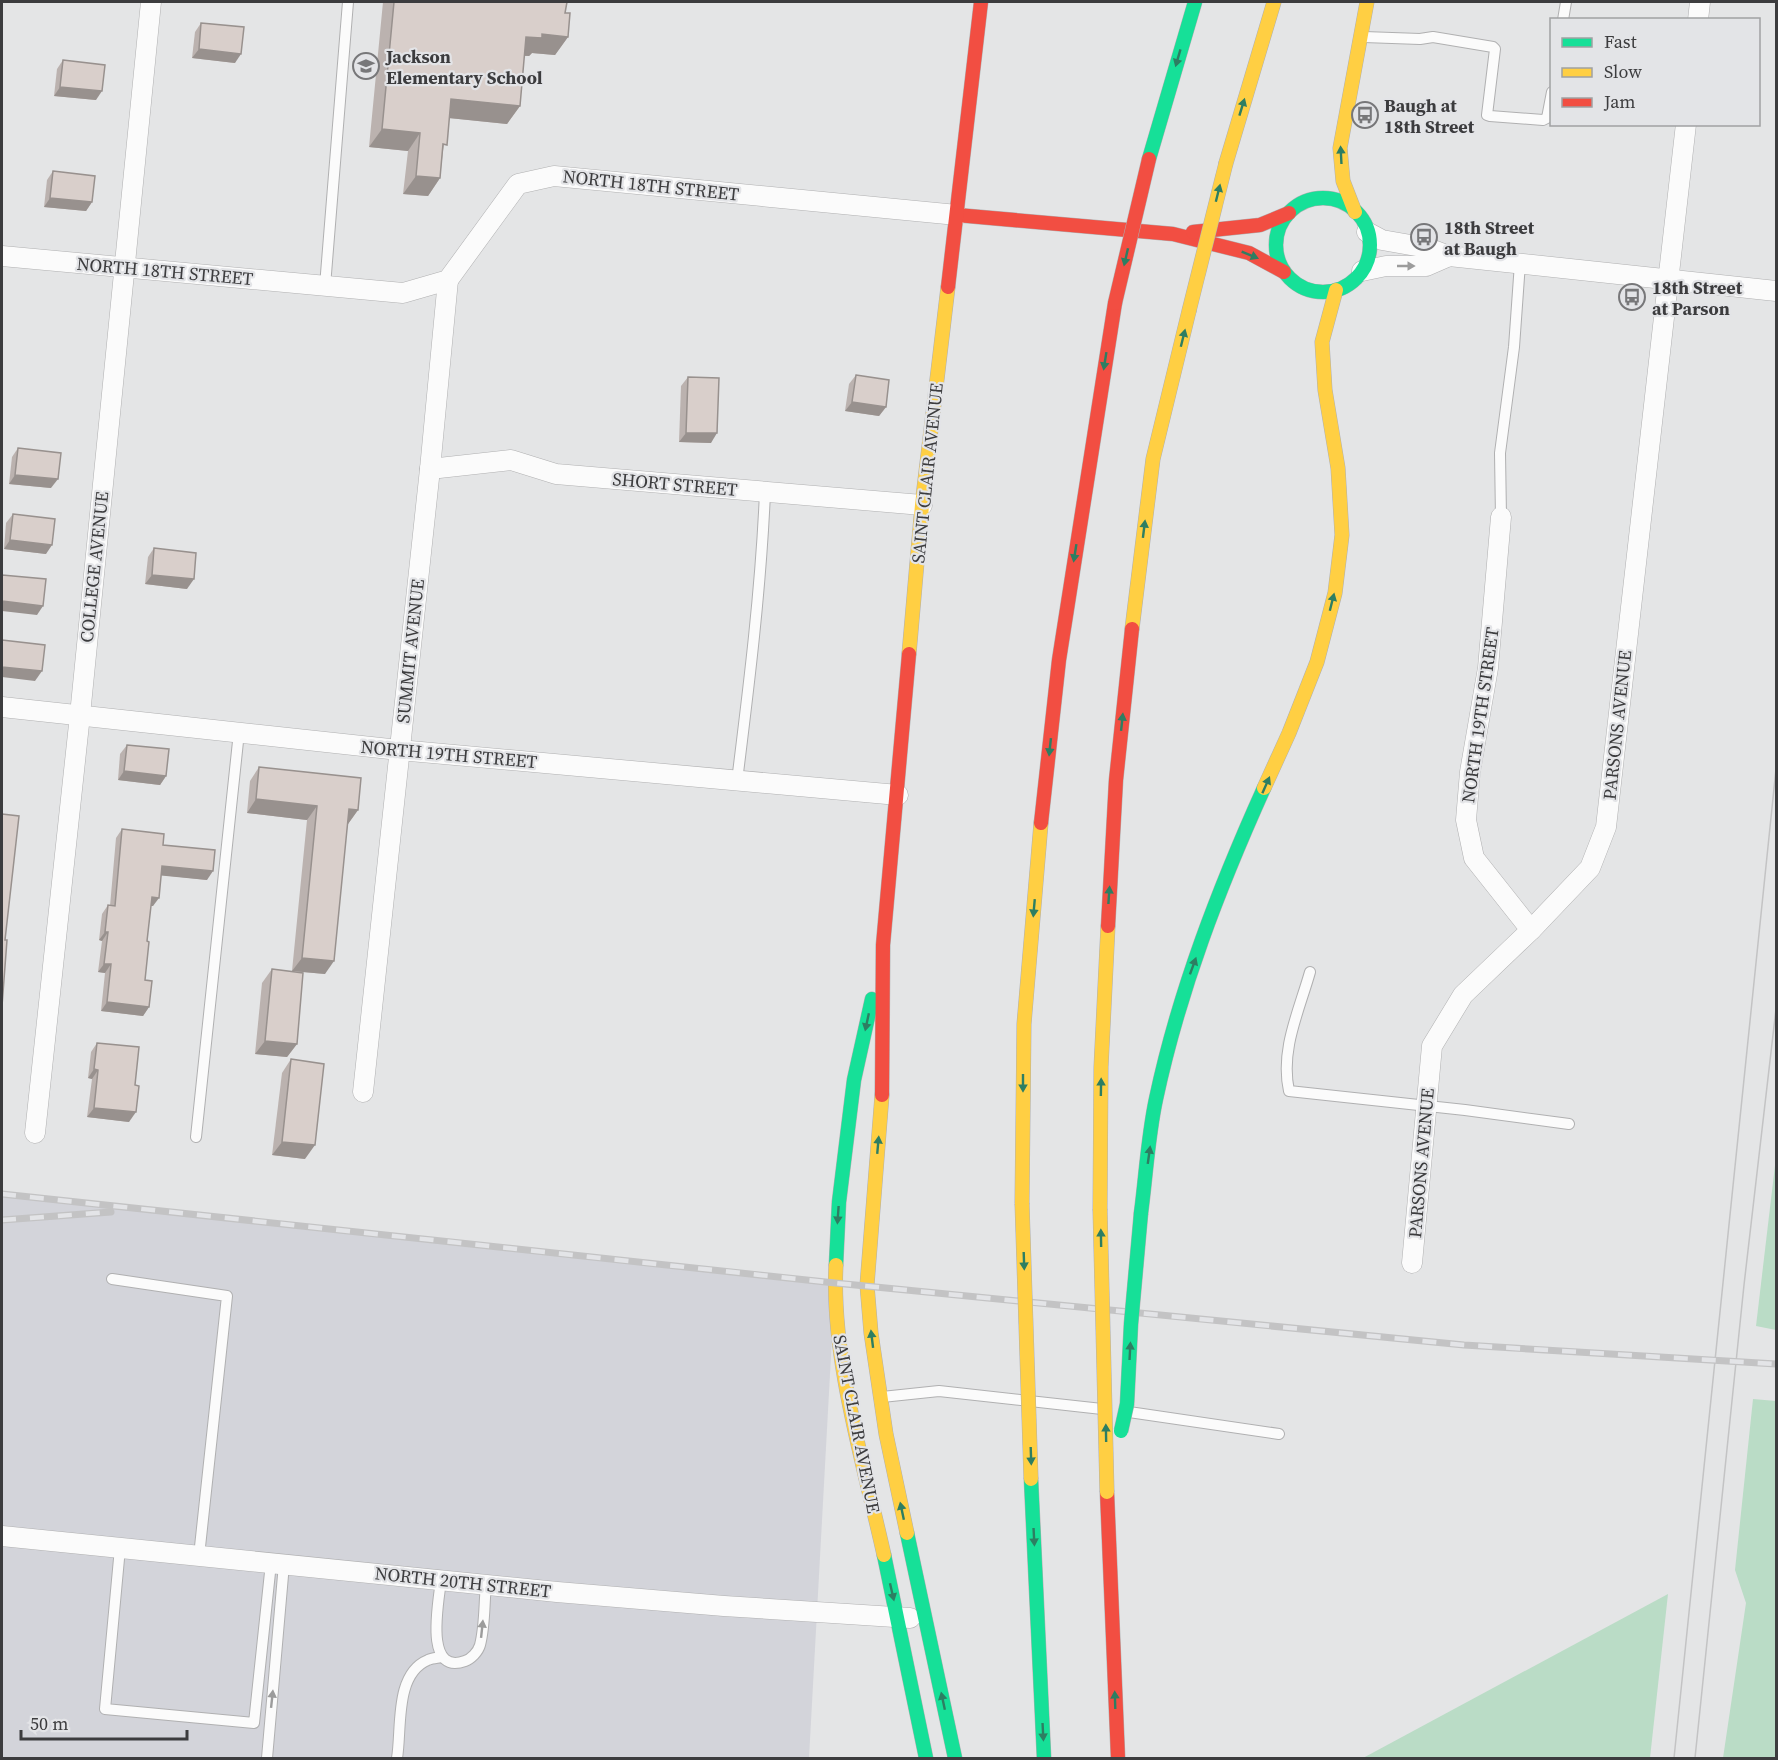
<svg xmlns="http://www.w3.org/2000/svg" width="1778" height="1760" font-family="'Source Serif 4',serif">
  <rect width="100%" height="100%" fill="#e4e5e6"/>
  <polygon fill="#d3d4da" points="2,1194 835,1283 809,1758 2,1758"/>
  <g fill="#badcc6">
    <polygon points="1776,1157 1776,1330 1756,1326"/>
    <polygon points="1753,1399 1776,1401 1776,1758 1723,1758 1746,1603 1735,1570"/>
    <polygon points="1668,1594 1650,1758 1363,1758"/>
  </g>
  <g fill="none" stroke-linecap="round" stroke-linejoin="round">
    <defs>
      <g id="lane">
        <polyline points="1563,20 1566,2"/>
        <polyline points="1364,37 1420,39 1433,37 1493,47 1495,49 1487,115 1490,116 1543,120 1547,118 1552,92"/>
        <polyline points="325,286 348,2"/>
        <polyline points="1501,517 1500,453 1514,347 1520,263"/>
        <path d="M 737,781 C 749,685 761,588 765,492"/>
        <path d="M 1310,972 C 1299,1011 1280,1050 1289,1091 L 1465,1110 L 1569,1124"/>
        <polyline points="196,1137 239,732"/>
        <polyline points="112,1279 227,1296 199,1556"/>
        <polyline points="882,1397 939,1391 1102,1409"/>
        <polyline points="1129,1412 1279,1434"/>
        <polyline points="120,1548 105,1709 254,1723 271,1563"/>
        <path d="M 441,1580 C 439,1600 423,1676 465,1661 C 471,1659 478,1652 480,1645 C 485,1626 484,1604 486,1584"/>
        <polyline points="267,1758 284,1564"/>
        <path d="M 397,1758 C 402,1729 394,1674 428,1660 C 432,1658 437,1658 442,1657"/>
      </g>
      <g id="street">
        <polyline points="1698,20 1700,2"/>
        <polyline points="1367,232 1382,240 1428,248 1449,256 1776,291"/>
        <polyline points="2,256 403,293 448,280 518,184 554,176 957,215"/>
        <polyline points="1362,271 1386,266 1426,266 1449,256"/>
        <polyline points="430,469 511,460 556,474 922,505"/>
        <polyline points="1501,517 1488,668 1470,772 1466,820 1474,858 1531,930"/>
        <polyline points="2,707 399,750 898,795"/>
        <polyline points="363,1092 430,469 448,280"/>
        <polyline points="35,1133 80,715 151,2"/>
        <polyline points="1412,1263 1432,1046 1463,995 1531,930 1590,868 1606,827 1686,124"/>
        <polyline points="2,1536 557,1592 724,1606 910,1618"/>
      </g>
      <g id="fast">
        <polyline points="1149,159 1195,2"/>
        <circle cx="1323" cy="245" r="47"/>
        <path d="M 1141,1213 C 1146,1175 1148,1136 1156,1099 C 1179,991 1219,888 1264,788"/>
        <polyline points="836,1265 839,1202 854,1080 872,999"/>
        <polyline points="1031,1479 1044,1758"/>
        <polyline points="907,1533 955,1758"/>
        <polyline points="884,1555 926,1758"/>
      </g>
      <g id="slow">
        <polyline points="1226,163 1274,2"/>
        <polyline points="1355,212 1343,181 1340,148 1367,2"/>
        <polyline points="1132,629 1153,459 1189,311"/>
        <polyline points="909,654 922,505 948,287"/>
        <polyline points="1264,788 1289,733 1317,662 1335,593 1342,535 1338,468 1325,390 1322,342 1336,290"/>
        <polyline points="882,1095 867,1285 871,1333 886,1434 907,1533"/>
        <polyline points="1022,1203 1024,1024 1041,823"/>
        <polyline points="1100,1209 1101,1067 1108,926"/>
        <path d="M 836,1265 C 831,1357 864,1465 884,1555"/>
      </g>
      <g id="jam">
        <polyline points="957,215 1173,234 1249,253 1284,272"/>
        <polyline points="1193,232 1260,225 1289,213"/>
        <polyline points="948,287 981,2"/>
        <polyline points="1041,823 1059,660 1115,303"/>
        <polyline points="1108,926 1116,780 1132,629"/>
        <polyline points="882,1095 883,945 909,654"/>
        <polyline points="1107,1492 1118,1758"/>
      </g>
    </defs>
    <use href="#lane" stroke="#b0b0b1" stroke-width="12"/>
    <use href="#street" stroke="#b0b0b1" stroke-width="21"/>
    <use href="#fast" stroke="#b0b0b1" stroke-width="15"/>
    <use href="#slow" stroke="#b0b0b1" stroke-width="15"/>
    <use href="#jam" stroke="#b0b0b1" stroke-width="15"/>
    <use href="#lane" stroke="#fbfbfb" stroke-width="10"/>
    <use href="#street" stroke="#fbfbfb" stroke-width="20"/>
    <use href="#fast" stroke="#16e098" stroke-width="14"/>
    <use href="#slow" stroke="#ffcf43" stroke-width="14"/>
    <use href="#jam" stroke="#f24e42" stroke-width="14"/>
    <g stroke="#c3c3c4" stroke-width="1.5">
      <polyline points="1674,1758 1776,769"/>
      <polyline points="1695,1758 1744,1285 1776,1009"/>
    </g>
    <defs>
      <g id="rail">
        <polyline points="2,1194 835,1283 1464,1345 1776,1364"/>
        <polyline points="2,1220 111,1212"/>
      </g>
    </defs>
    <use href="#rail" stroke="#c3c3c4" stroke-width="7"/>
    <use href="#rail" stroke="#e3e4e7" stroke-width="4.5" stroke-dasharray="14" stroke-linecap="butt"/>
    <defs>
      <polyline id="fast-bridge" points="1121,1431 1127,1404 1131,1324 1141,1213"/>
      <g id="slow-bridge">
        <polyline points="1189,311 1226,163"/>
        <polyline points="1022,1203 1031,1479"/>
        <polyline points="1100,1209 1107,1492"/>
      </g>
      <polyline id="jam-bridge" points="1115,303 1149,159"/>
    </defs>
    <use href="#fast-bridge" stroke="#b0b0b1" stroke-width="15" stroke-linecap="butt"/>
    <use href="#slow-bridge" stroke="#b0b0b1" stroke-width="15" stroke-linecap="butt"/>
    <use href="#jam-bridge" stroke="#b0b0b1" stroke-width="15" stroke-linecap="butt"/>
    <use href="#fast-bridge" stroke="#16e098" stroke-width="14"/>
    <use href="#slow-bridge" stroke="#ffcf43" stroke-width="14"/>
    <use href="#jam-bridge" stroke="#f24e42" stroke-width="14"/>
  </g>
  <g fill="#bbb2af">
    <polygon points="383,2 567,2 565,13 568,37 555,55 532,53 529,56 524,56 520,106 507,124 449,118 443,151 440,178 428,196 403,194 408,151 369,147"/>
    <polygon points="201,23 235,63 192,58 195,32"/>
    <polygon points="63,60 96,100 54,96 57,69"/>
    <polygon points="53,171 92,202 86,211 44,207 47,180"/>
    <polygon points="856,375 886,407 879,416 845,411 849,384"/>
    <polygon points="688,377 711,443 679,442 681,386"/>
    <polygon points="18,448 51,488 9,484 12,457"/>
    <polygon points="13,514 46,554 4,549 6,523"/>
    <polygon points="154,548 187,589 145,584 148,557"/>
    <polygon points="127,745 166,776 160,785 118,780 120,754"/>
    <polygon points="259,767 358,810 348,824 325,974 292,971 307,820 247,813 250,781"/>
    <polygon points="122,829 163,845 207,880 161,875 153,906 151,906 147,941 145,980 149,1007 143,1016 101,1011 105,973 98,972 102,941 99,940 102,914 108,905 110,906 116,838"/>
    <polygon points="272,969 297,1044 287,1057 255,1054 262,983"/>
    <polygon points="97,1043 135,1085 129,1122 87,1117 92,1079 88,1078 91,1052"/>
    <polygon points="291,1059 305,1159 272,1155 282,1073"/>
  </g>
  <g fill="#98918e">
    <polygon points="542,34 568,37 555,55 532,53 529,56 513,55 526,37"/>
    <polygon points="199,49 241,54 235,63 192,58"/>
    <polygon points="60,87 102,91 96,100 54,96"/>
    <polygon points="451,99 520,106 507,124 439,117"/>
    <polygon points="382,129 420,133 408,151 369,147"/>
    <polygon points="416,176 440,178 428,196 403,194"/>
    <polygon points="50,198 92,202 86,211 44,207"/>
    <polygon points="852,402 886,407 879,416 845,411"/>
    <polygon points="686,433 717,433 711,443 679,442"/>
    <polygon points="15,475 58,479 51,488 9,484"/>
    <polygon points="10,540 52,545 46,554 4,549"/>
    <polygon points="152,575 194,579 187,589 145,584"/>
    <polygon points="2,601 43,606 37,615 2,611"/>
    <polygon points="2,667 42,671 35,681 2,677"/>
    <polygon points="124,771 166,776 160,785 118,780"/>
    <polygon points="256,799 317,806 307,820 247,813"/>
    <polygon points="349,809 358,810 348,824 340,823"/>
    <polygon points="162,866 213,871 207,880 156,875"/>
    <polygon points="152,897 159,898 153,906 146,906"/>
    <polygon points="105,932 108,932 102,941 99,940"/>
    <polygon points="302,958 334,961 325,974 292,971"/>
    <polygon points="104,964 111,964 105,973 98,972"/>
    <polygon points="107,1002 149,1007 143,1016 101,1011"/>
    <polygon points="265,1041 297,1044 287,1057 255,1054"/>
    <polygon points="94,1069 98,1070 92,1079 88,1078"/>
    <polygon points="94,1108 136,1112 129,1122 87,1117"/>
    <polygon points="282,1142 315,1145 305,1159 272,1155"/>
  </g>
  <g fill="#d9cfcb" stroke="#98918e" stroke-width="1.5">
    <polygon points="394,2 567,2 565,13 570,13 568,37 542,34 542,38 526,37 520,106 451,99 447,145 443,144 440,178 416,176 420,133 382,129"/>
    <polygon points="201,23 244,27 241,54 199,49"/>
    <polygon points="63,60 105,65 102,91 60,87"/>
    <polygon points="53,171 95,176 92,202 50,198"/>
    <polygon points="856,375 889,380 886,407 852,402"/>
    <polygon points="688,377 719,378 717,433 686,433"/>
    <polygon points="18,448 61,453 58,479 15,475"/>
    <polygon points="13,514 55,519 52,545 10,540"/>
    <polygon points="154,548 196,553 194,579 152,575"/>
    <polygon points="2,575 46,579 43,606 2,601"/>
    <polygon points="2,640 45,645 42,671 2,667"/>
    <polygon points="127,745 169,749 166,776 124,771"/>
    <polygon points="259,767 361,778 358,810 349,809 334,961 302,958 317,806 256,799"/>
    <polygon points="2,814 19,816 5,940 7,940 2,1006"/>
    <polygon points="122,829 164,834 163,845 215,850 213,871 162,866 159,898 152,897 147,941 149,942 145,980 152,981 149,1007 107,1002 111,964 104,964 108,932 105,932 108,905 115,906"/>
    <polygon points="272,969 303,973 297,1044 265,1041"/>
    <polygon points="97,1043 139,1047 135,1085 139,1086 136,1112 94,1108 98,1070 94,1069"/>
    <polygon points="291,1059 324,1064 315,1145 282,1142"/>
  </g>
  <defs><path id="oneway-solid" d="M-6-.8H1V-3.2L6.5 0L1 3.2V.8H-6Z" transform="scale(1.5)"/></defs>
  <g fill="#2d7e62">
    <use href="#oneway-solid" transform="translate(1178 58) rotate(106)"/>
    <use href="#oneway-solid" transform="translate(1242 107) rotate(-73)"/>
    <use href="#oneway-solid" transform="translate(1341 155) rotate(-93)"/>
    <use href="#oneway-solid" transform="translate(1218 193) rotate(-76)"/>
    <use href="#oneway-solid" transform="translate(1250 255) rotate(22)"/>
    <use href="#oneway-solid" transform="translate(1126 257) rotate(103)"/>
    <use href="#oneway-solid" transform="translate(1183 338) rotate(-76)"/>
    <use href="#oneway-solid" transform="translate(1105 361) rotate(99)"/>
    <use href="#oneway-solid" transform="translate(1144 529) rotate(-83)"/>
    <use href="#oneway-solid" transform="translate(1075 553) rotate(99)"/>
    <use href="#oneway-solid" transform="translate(1332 602) rotate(-76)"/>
    <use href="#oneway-solid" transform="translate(1122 722) rotate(-84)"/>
    <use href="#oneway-solid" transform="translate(1050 747) rotate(96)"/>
    <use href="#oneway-solid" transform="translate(1266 785) rotate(-66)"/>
    <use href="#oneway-solid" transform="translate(1109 895) rotate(-86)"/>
    <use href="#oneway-solid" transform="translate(1034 908) rotate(95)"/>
    <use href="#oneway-solid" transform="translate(1193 966) rotate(-70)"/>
    <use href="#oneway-solid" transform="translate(867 1022) rotate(102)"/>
    <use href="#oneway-solid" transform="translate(1023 1083) rotate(90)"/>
    <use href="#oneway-solid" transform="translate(1101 1087) rotate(-89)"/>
    <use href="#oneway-solid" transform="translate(878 1145) rotate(-85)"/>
    <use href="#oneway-solid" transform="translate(1149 1155) rotate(-82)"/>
    <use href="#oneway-solid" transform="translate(838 1215) rotate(94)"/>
    <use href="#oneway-solid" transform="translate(1101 1238) rotate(-91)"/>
    <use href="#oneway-solid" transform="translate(1024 1261) rotate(88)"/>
    <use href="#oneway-solid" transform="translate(872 1339) rotate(-97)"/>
    <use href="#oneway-solid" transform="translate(1130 1351) rotate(-87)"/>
    <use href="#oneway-solid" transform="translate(1106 1433) rotate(-91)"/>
    <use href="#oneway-solid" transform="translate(1031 1456) rotate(88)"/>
    <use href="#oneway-solid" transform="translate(902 1511) rotate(-102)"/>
    <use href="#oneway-solid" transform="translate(1034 1537) rotate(87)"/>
    <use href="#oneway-solid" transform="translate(892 1592) rotate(77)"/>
    <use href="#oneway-solid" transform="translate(1115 1700) rotate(-92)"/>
    <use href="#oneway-solid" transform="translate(943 1701) rotate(-102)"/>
    <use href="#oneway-solid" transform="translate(1043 1732) rotate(87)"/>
  </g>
  <g fill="#9c9c9c">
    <use href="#oneway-solid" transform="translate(1406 266)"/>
    <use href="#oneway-solid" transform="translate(482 1629) rotate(-84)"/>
    <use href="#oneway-solid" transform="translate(272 1699) rotate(-84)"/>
  </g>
  <defs>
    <symbol id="school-ring" viewBox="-11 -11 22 22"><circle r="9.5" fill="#e3e4e7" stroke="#777779" stroke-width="1.5"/><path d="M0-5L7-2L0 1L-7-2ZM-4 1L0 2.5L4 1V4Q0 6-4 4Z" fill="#777779"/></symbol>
    <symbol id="bus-ring" viewBox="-11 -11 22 22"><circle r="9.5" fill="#e3e4e7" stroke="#777779" stroke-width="1.5"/><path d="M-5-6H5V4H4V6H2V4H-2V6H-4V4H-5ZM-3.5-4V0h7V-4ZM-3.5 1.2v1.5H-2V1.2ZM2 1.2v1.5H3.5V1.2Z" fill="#777779"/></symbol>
  </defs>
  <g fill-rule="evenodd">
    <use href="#school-ring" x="351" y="51" width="30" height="30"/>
    <use href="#bus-ring" x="1350" y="100" width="30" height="30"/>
    <use href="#bus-ring" x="1409" y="222" width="30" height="30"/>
    <use href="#bus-ring" x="1617" y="282" width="30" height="30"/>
  </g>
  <g text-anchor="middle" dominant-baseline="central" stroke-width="4.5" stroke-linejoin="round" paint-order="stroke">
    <g font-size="18" font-weight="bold" fill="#3c3c3e" stroke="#e3e4e7" text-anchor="start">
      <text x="386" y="56">Jackson<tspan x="386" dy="21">Elementary School</tspan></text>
      <text x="1384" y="105">Baugh at<tspan x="1384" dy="21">18th Street</tspan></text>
      <text x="1444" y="227">18th Street<tspan x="1444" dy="21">at Baugh</tspan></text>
      <text x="1652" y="287">18th Street<tspan x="1652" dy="21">at Parson</tspan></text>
    </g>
    <g font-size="18" fill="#3c3c3e" stroke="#e3e4e7">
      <text transform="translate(651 185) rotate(6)">NORTH 18TH STREET</text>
      <text transform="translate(165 271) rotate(5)">NORTH 18TH STREET</text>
      <text transform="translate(927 473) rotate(-84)">SAINT CLAIR AVENUE</text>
      <text transform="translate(675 484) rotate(5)">SHORT STREET</text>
      <text transform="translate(94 567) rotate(-84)">COLLEGE AVENUE</text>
      <text transform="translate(410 651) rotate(-84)">SUMMIT AVENUE</text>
      <text transform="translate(1480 715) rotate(-82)">NORTH 19TH STREET</text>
      <text transform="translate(1617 725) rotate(-84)">PARSONS AVENUE</text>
      <text transform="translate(449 754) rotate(5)">NORTH 19TH STREET</text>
      <text transform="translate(1421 1163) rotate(-85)">PARSONS AVENUE</text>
      <text transform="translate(857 1424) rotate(79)">SAINT CLAIR AVENUE</text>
      <text transform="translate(463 1582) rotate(6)">NORTH 20TH STREET</text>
    </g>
  </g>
  <rect width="1778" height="1760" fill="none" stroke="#3c3c3e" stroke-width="6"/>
  <rect x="1550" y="18" width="210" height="108" fill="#e3e4e7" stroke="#a0a1a3" stroke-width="1.5"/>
  <rect x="1562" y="38" width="30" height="9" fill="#16e098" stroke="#a0a1a3" stroke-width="1.5"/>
  <text x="1604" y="48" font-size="18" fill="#3c3c3e">Fast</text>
  <rect x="1562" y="68" width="30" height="9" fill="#ffcf43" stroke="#a0a1a3" stroke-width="1.5"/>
  <text x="1604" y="78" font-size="18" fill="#3c3c3e">Slow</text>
  <rect x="1562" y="98" width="30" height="9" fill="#f24e42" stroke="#a0a1a3" stroke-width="1.5"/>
  <text x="1604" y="108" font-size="18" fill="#3c3c3e">Jam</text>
  <path d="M21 1730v9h166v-9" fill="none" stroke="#3c3c3e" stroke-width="3"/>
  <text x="30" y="1730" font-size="18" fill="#3c3c3e" stroke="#e3e4e7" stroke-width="4.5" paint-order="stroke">50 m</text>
</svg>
